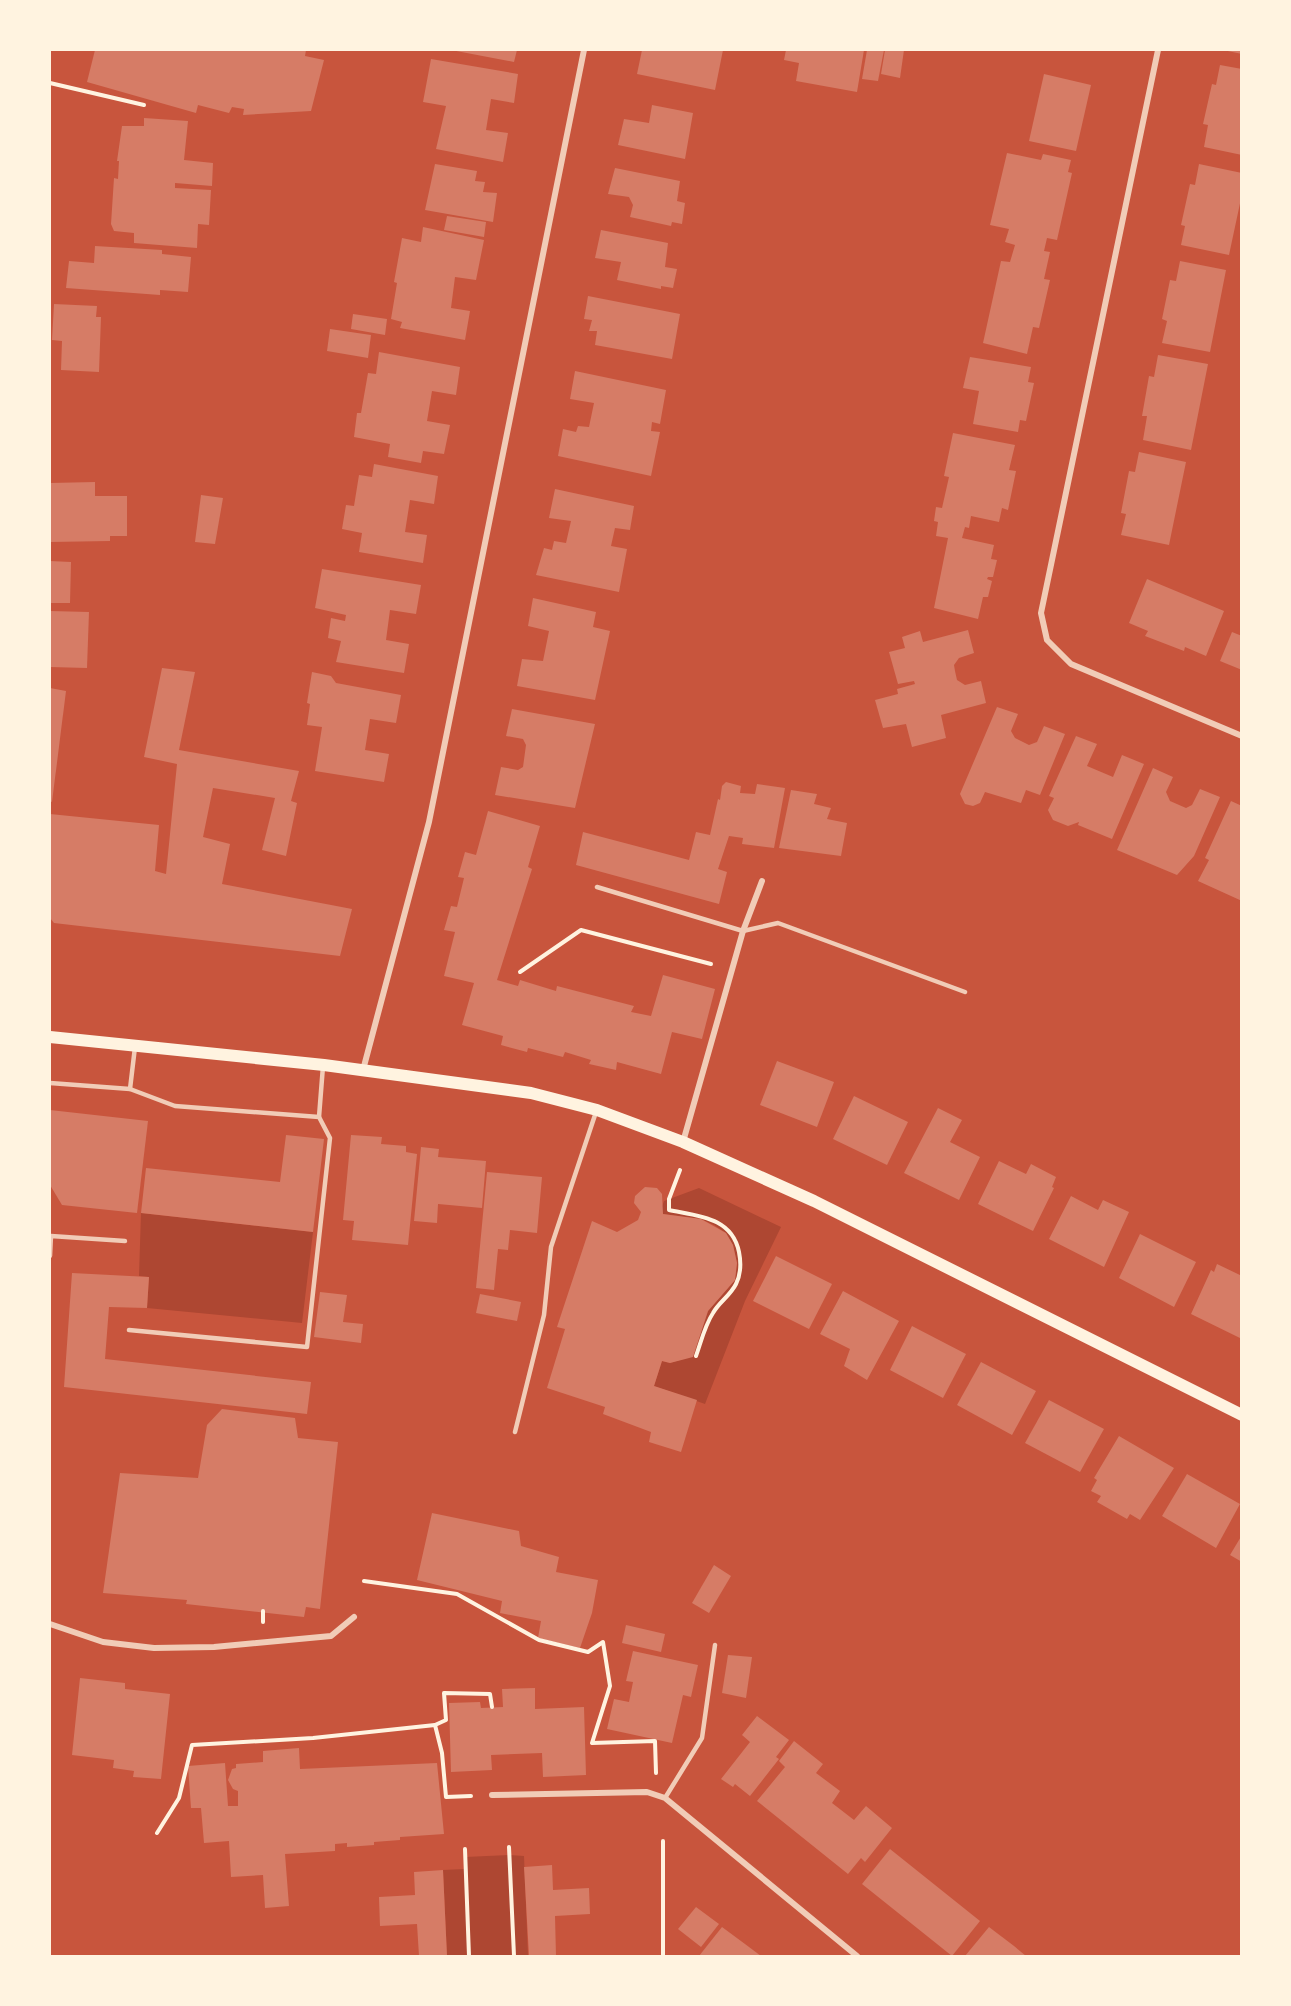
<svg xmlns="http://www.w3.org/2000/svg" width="1291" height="2006" font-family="Figtree,sans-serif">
  <rect width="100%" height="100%" fill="#c8553d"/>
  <g fill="#ae4732">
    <polygon points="699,1188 781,1227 745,1301 705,1404 654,1386 662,1361 670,1363 693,1356 708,1311 735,1280 737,1263 733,1245 726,1233 714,1225 701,1219 663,1214 661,1209 664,1201"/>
    <polygon points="141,1213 313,1232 302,1323 147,1308 149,1277 139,1276"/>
    <polygon points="509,1855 524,1856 528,1956 447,1956 443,1870 464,1869 465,1857"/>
  </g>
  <g fill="#d67c66">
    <polygon points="95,50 306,50 305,56 324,60 311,111 243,115 244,109 232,107 229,113 198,105 196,113 87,82"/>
    <polygon points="451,50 517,50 514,62"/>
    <polygon points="642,50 723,50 715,90 637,74"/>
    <polygon points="786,50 864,50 857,92 796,81 799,63 784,60"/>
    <polygon points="867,50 884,50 878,81 862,79"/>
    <polygon points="885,50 904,50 900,78 881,74"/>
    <polygon points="1223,50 1242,50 1242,54"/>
    <polygon points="431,59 518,74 514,103 491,99 486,130 508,133 503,162 436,149 446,106 423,102"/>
    <polygon points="1220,65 1242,69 1242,155 1204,147 1208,125 1203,124 1212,84 1216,85"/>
    <polygon points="1044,74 1091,85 1076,151 1029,141"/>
    <polygon points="652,105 693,113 685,159 618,145 624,119 649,123"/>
    <polygon points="144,118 188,121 184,160 213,163 212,186 175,183 175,188 211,190 209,225 198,224 197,248 134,243 134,233 114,231 111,224 114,178 118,179 119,161 117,161 122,126 144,126"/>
    <polygon points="1007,153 1041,160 1043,154 1071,160 1068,172 1072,173 1057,240 1047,238 1044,251 1050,252 1044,279 1050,280 1039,328 1033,327 1027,354 983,343 1001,261 1010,262 1015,245 1005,242 1009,229 990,225"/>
    <polygon points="435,164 477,171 475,181 485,182 483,192 497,193 493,222 425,210"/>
    <polygon points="1199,164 1242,173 1242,194 1229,255 1181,245 1185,226 1181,225 1190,184 1195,185"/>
    <polygon points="615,168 680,181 677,201 685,203 682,224 672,222 671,226 630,217 633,205 629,197 608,194"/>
    <polygon points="447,216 486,222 484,237 444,230"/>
    <polygon points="423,227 484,240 476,280 455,277 451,308 470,311 465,340 400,328 402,322 391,319 397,283 394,282 402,238 421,242"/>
    <polygon points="601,230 668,243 665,267 677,269 673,288 661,286 661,289 617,280 621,262 595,258"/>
    <polygon points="95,246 162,250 162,254 191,257 188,292 160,290 160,295 66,288 69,261 94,263"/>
    <polygon points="1180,261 1226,270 1210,352 1162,343 1167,321 1162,319 1170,280 1176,281"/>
    <polygon points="588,296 680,314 672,359 595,345 597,331 589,331 592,320 584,319"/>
    <polygon points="54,304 97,306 96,317 101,317 99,372 61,370 62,341 52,340"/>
    <polygon points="353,314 387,319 385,335 351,329"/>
    <polygon points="330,329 371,335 368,358 327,351"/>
    <polygon points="379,352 460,367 456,395 432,391 427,421 450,425 444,454 423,451 421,463 388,457 390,444 354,437 357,413 361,413 368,373 376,374"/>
    <polygon points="1158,355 1208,364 1191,450 1143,440 1147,416 1142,416 1149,376 1154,377"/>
    <polygon points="970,357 1031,367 1028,382 1034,383 1026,421 1020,420 1018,432 973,424 979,391 963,388"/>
    <polygon points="575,371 666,390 660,424 652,422 651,431 660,432 651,476 558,456 563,429 576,432 578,426 589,427 594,403 570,399"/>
    <polygon points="953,433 1015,445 1009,470 1016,471 1008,510 1002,508 999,522 971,516 969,528 965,527 962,538 994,545 991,559 997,560 993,577 988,577 987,579 992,581 988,597 983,597 978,619 934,608 948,538 936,536 938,522 934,521 936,507 942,508 949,477 944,476"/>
    <polygon points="1139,452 1186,462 1169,545 1121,535 1126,514 1121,513 1129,471 1135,472"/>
    <polygon points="374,464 438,476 434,504 410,500 405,532 427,535 423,563 359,552 362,533 342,529 346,505 354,506 359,475 372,477"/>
    <polygon points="95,482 95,496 127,496 127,536 110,536 110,541 50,542 50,483"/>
    <polygon points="555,489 634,506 630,530 615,528 611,546 627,549 619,592 536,575 544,548 552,550 554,541 566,543 571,521 549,518"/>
    <polygon points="201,495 223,498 215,544 195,542"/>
    <polygon points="50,561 71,562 70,603 50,603"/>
    <polygon points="322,569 421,585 416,614 390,610 386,640 409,644 404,673 336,662 341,641 328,638 331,618 345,621 346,615 315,608"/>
    <polygon points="1147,579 1224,611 1206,656 1185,647 1184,651 1145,636 1148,631 1129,623"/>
    <polygon points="533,598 596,612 593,627 610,631 595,700 517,686 522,659 543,661 549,631 528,626"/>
    <polygon points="50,611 89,612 87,668 50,667"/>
    <polygon points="968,630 974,653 959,658 954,665 955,671 957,680 965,685 981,681 986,703 941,715 946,738 912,747 906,724 883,728 875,700 898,694 897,689 915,684 914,681 898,684 889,652 905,648 902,637 920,631 923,642"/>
    <polygon points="1232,632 1242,636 1242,670 1220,661"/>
    <polygon points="162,668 195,672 179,750 299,771 291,801 297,803 286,856 262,850 275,798 213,788 203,837 230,844 222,884 352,909 340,956 54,923 50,918 50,814 159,825 155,871 166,874 177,764 144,757"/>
    <polygon points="312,672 331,676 336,683 401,695 396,723 370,719 365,750 389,754 384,782 315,771 322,727 307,725 310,704 307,703"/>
    <polygon points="50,688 66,691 52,802 50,801"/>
    <polygon points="997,707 1018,714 1011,731 1015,738 1029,745 1037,742 1044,726 1065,734 1040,795 1026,790 1021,803 985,792 980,803 973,806 965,804 960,794"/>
    <polygon points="512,709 595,724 575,808 495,795 501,767 518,770 523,767 526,745 523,739 506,736"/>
    <polygon points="1076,736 1097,744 1087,766 1113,777 1122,755 1144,764 1112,839 1078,825 1079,822 1068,826 1053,820 1048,810 1054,798 1049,796"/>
    <polygon points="1153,768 1173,777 1166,792 1170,801 1186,808 1192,805 1200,789 1220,797 1194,856 1177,875 1117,850"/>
    <polygon points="726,782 741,786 740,793 755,794 757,784 785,788 774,848 742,844 743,838 729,836 718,869 727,872 719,904 576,865 583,832 689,860 696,832 710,835 718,799 720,800 722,786"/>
    <polygon points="791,790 817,794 814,804 831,808 827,819 847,823 841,856 779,848"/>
    <polygon points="1231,801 1242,806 1242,901 1198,881 1209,860 1205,858"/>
    <polygon points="488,811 540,826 528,867 532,869 497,980 518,986 520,980 556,991 557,986 634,1006 631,1012 651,1016 663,975 715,989 702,1039 672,1032 661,1074 617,1062 616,1070 589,1064 591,1060 565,1052 563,1057 528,1048 527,1052 501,1045 503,1036 462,1025 474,983 444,976 455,932 444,930 451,906 457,907 464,878 458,877 465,852 476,855"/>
    <polygon points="777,1061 834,1082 817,1127 760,1105"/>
    <polygon points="854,1096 908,1122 887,1165 833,1139"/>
    <polygon points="938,1108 962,1120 950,1142 980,1157 959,1200 904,1173"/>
    <polygon points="50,1110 148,1121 137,1213 62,1205 50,1185"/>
    <polygon points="286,1135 324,1139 313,1232 141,1213 146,1168 280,1182"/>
    <polygon points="351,1135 382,1137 381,1144 406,1146 406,1152 417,1154 408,1245 352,1240 354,1221 343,1220"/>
    <polygon points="421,1147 439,1149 438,1157 486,1161 482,1208 438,1204 437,1223 414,1221"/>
    <polygon points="999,1161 1026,1174 1031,1164 1056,1177 1052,1187 1054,1188 1033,1231 978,1204"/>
    <polygon points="487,1172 542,1177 537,1233 510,1230 508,1250 498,1249 494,1290 476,1288"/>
    <polygon points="645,1187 657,1188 662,1194 663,1214 701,1219 726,1233 733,1245 737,1263 735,1280 708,1311 693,1357 670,1363 662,1361 654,1386 697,1400 681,1452 649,1442 651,1432 603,1414 605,1407 547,1388 565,1329 557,1327 592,1221 617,1232 638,1220 641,1212 634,1203 635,1196"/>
    <polygon points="1071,1196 1098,1210 1103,1200 1129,1212 1104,1267 1049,1239"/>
    <polygon points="1140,1234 1196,1262 1174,1307 1119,1278"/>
    <polygon points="776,1256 832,1284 809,1329 753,1301"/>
    <polygon points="1217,1264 1242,1276 1242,1339 1191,1314 1211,1270 1214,1272"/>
    <polygon points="72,1273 149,1277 147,1308 109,1307 105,1359 311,1382 307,1414 64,1387"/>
    <polygon points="843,1291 899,1321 867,1380 844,1366 850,1349 820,1334"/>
    <polygon points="320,1292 347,1295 343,1322 363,1324 361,1343 314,1337"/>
    <polygon points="480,1294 521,1302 517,1321 476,1313"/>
    <polygon points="912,1326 966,1354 943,1398 890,1370"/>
    <polygon points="981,1362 1036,1391 1012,1435 957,1405"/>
    <polygon points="1049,1400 1104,1429 1080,1472 1025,1443"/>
    <polygon points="222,1409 295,1418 298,1438 338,1442 320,1609 306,1607 304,1617 186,1604 187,1600 103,1593 120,1473 198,1478 207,1425"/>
    <polygon points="1119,1436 1174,1468 1140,1520 1130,1514 1127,1519 1097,1502 1101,1496 1091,1491 1097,1480 1094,1478"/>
    <polygon points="1187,1474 1240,1504 1216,1548 1162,1516"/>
    <polygon points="432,1513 519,1531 521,1546 559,1557 556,1572 598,1580 592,1613 580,1648 538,1638 541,1621 500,1613 502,1601 417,1580"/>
    <polygon points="1242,1535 1242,1562 1230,1555"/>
    <polygon points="714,1565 731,1576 709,1613 692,1603"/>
    <polygon points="626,1625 665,1634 661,1652 622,1643"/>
    <polygon points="633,1651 698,1665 691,1697 683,1695 672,1743 607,1729 614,1699 629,1702 633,1682 626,1681"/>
    <polygon points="728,1655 752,1657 746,1698 722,1693"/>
    <polygon points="80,1678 125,1683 125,1689 170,1694 161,1779 133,1777 134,1771 113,1768 114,1760 72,1755"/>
    <polygon points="535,1688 535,1709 584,1707 586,1775 543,1777 542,1753 491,1755 492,1770 451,1772 449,1703 480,1702 481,1708 503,1707 502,1689"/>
    <polygon points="757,1716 789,1740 776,1757 779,1759 750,1796 735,1784 733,1787 721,1779 750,1742 742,1735"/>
    <polygon points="794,1741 823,1764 816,1773 840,1791 832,1803 854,1820 866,1806 892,1828 865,1862 861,1858 848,1874 757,1801 785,1767 779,1761"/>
    <polygon points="299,1748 300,1769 437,1763 444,1834 400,1837 400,1840 374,1842 374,1845 347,1847 347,1843 335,1844 335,1851 285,1854 289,1906 265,1908 263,1875 231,1877 229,1841 204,1843 201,1808 191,1808 188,1766 225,1763 228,1806 238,1806 238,1791 233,1789 228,1780 232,1769 236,1768 236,1764 263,1762 263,1751"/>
    <polygon points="890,1849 980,1921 952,1956 862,1884"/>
    <polygon points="552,1865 553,1890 589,1888 590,1914 555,1916 556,1956 529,1956 524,1867"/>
    <polygon points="443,1870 447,1956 419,1956 417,1924 380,1926 379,1897 415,1895 414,1872"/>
    <polygon points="696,1907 719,1924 701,1947 678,1929"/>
    <polygon points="722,1927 745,1944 761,1956 699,1956"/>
    <polygon points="989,1927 1014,1946 1026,1956 965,1956"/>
  </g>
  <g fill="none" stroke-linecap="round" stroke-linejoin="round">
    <g stroke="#fff3e0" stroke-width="4">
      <polyline points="50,83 144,105"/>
      <polyline points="520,972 581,930 711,964"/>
      <path d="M 680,1170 L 669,1199 L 669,1210 C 698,1216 732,1217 739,1252 C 741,1262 741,1274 736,1284 C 730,1296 719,1302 713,1313 C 705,1325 701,1342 696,1356"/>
      <polyline points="364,1581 457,1594 539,1640 588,1652 603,1642 610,1686 592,1743 655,1741 656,1773"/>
      <polyline points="263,1622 263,1611"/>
      <polyline points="435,1725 446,1720 444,1693 490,1694 492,1707"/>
      <polyline points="157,1833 179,1798 192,1745 313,1738 435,1725 442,1753 446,1797 471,1796"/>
      <polyline points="509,1847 514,1956"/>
      <polyline points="465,1849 469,1956"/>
      <polyline points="663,1956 663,1841"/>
    </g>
    <g stroke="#f1ccb7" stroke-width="4.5">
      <polyline points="597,887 743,931 778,923 965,992"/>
      <polyline points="50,1083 130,1089 175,1106 319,1117 330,1138 307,1347 129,1330"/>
      <polyline points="130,1089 135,1047"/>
      <polyline points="319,1117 323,1066"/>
      <polyline points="50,1256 51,1236 125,1241"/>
      <polyline points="515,1432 544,1315 551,1247 596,1112"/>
      <polyline points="665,1798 702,1738 715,1645"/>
    </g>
    <g stroke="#f1ccb7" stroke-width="6">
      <polyline points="1158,50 1041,613 1047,640 1071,664 1242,736"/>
      <polyline points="363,1070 429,822 584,50"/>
      <polyline points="683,1142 743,931 762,881"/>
      <polyline points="50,1624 103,1642 154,1648 214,1647 331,1636 354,1617"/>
      <polyline points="492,1795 647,1792 665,1798 857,1956"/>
    </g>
    <polyline stroke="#fff3e0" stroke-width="12" points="50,1037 324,1065 531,1093 597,1110 683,1142 814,1201 1242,1415"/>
  </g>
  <rect width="1291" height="2006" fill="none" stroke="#fff3e0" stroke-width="102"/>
</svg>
